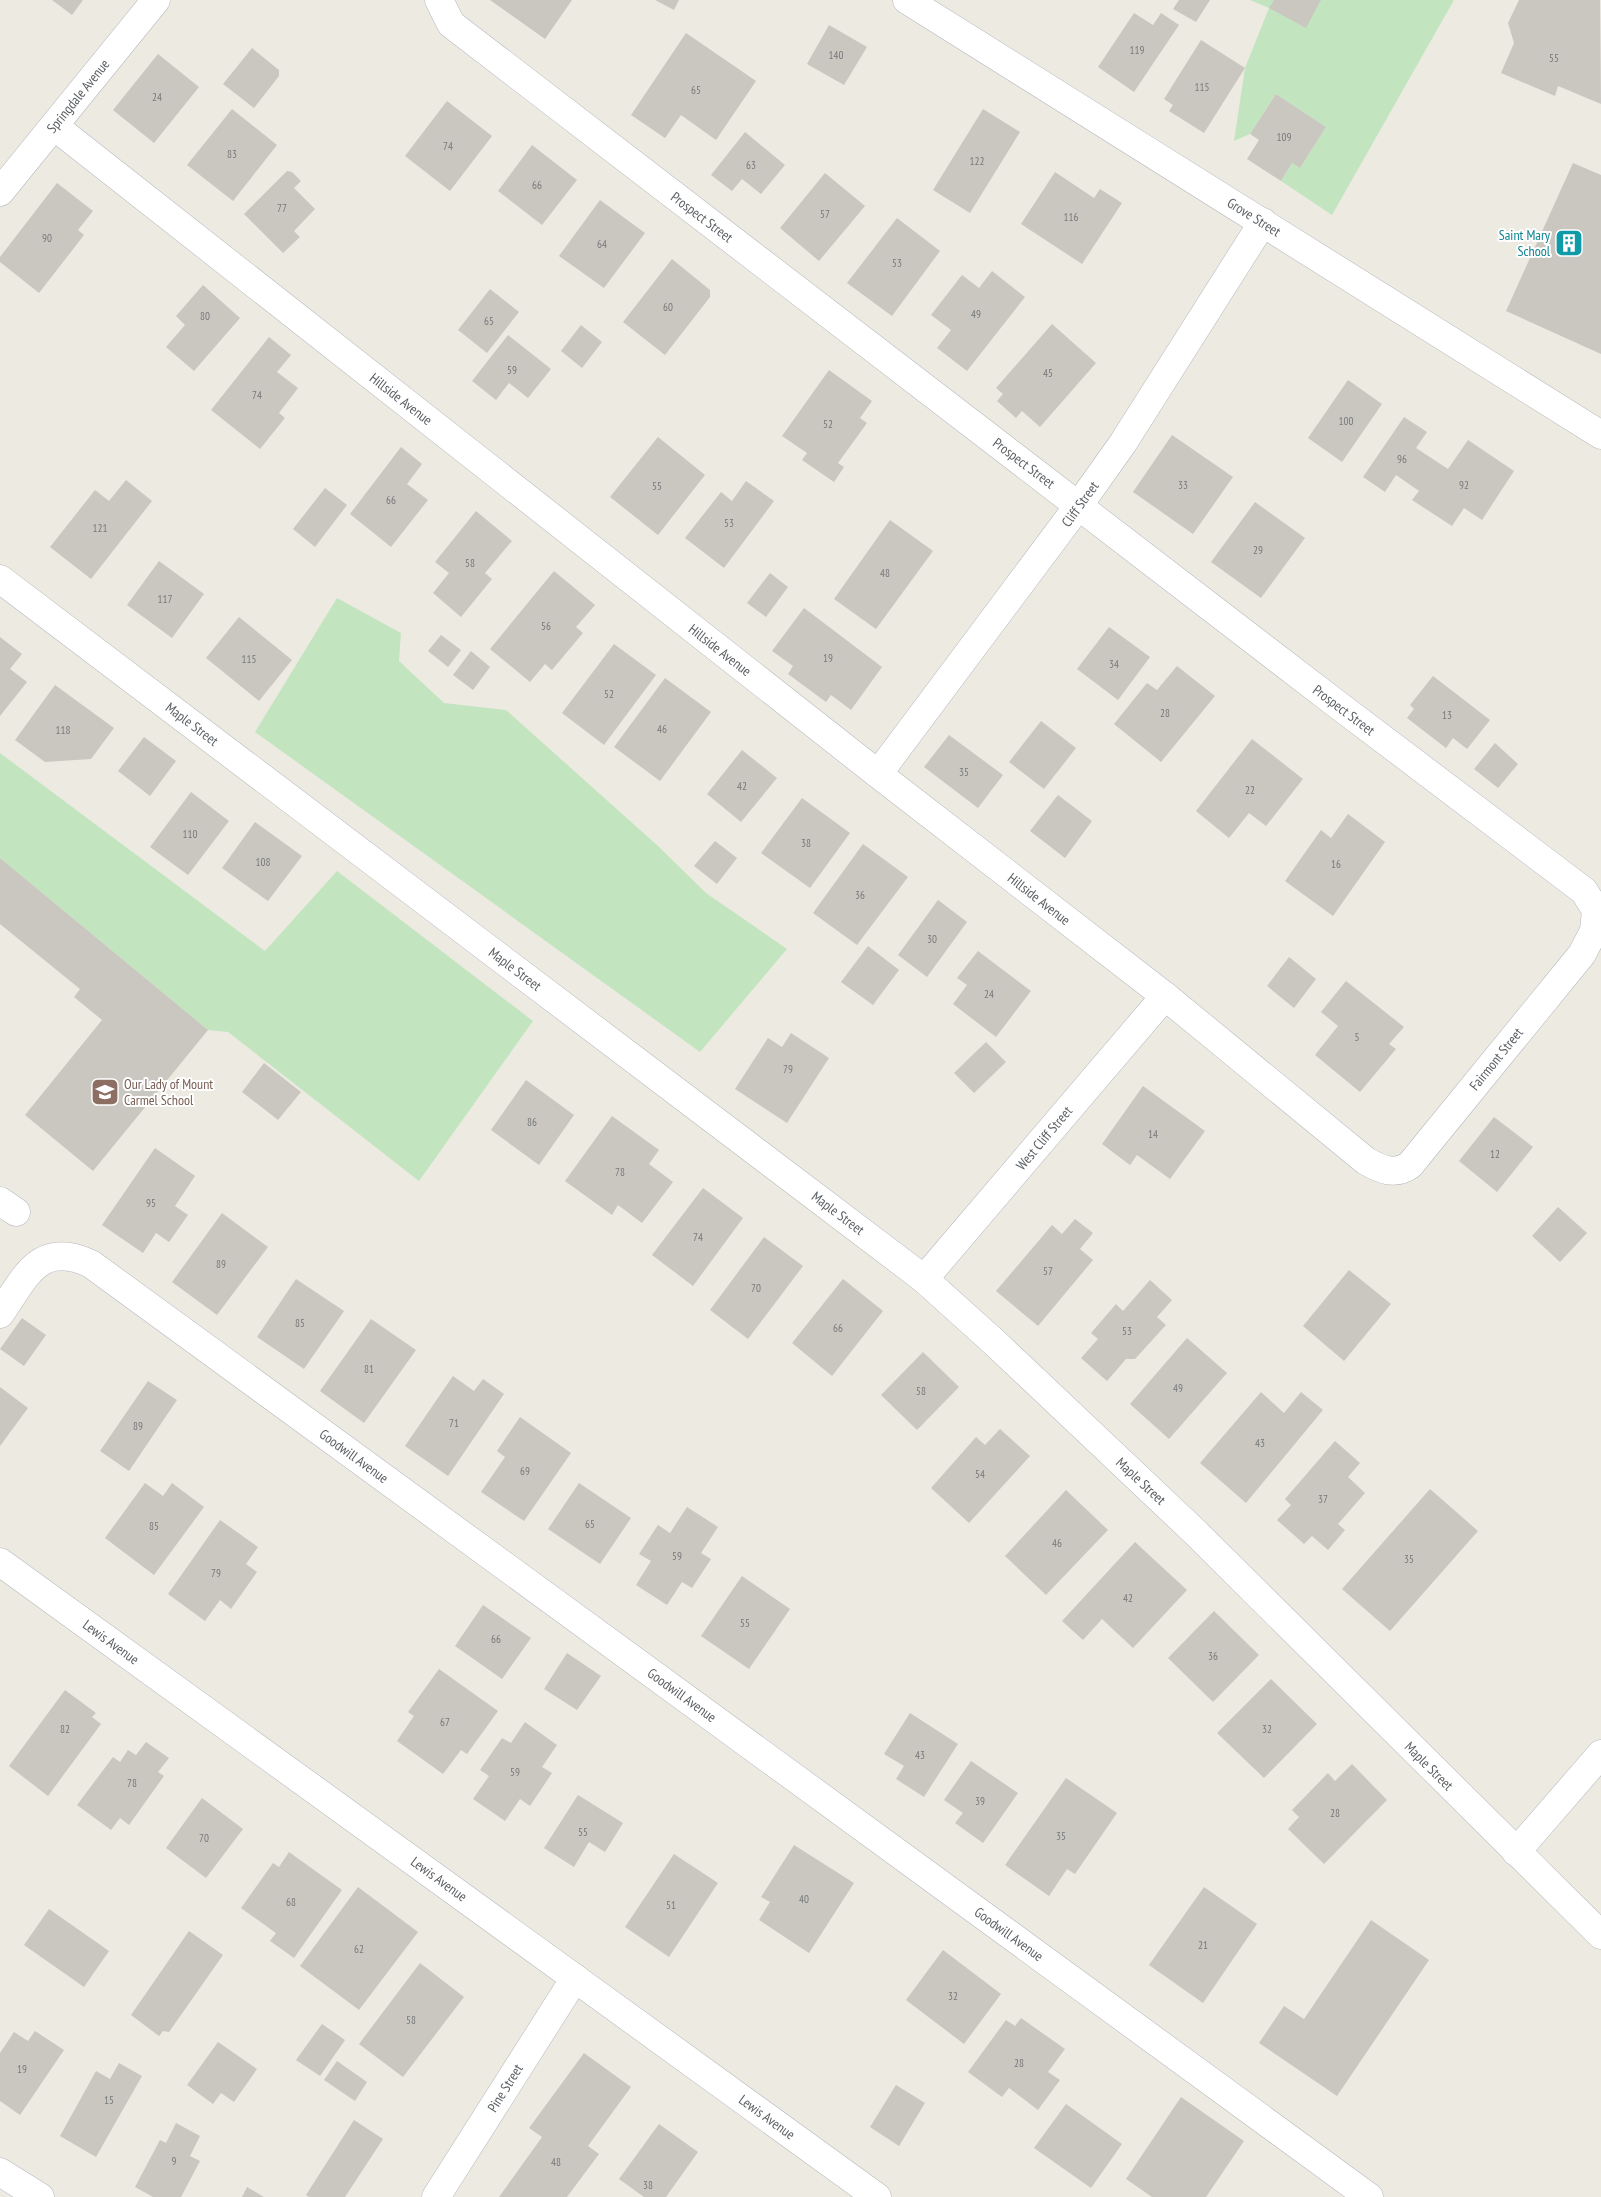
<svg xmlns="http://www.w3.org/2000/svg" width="1601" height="2197" font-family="'PT Sans Narrow',sans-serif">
  <rect width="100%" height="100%" fill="#edeae2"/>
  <g fill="#c2e5bf">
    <polygon points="1250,0 1454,0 1332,215 1281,181 1292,163 1300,168 1326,127 1276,94 1250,134 1234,141 1245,68 1269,8"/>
    <polygon points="337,598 401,633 399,661 444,703 506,710 658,846 706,893 787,949 700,1052 255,732"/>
    <polygon points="0,753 265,951 337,871 533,1021 419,1181 228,1032 208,1030 0,858"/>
  </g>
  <g fill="#cac7c1">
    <polygon points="52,0 83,0 72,15"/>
    <polygon points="490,0 572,0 545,39"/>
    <polygon points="655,0 679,0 674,10"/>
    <polygon points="1179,0 1210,0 1196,22 1173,9"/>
    <polygon points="1274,0 1321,0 1306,28 1269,8"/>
    <polygon points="1519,0 1600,0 1601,104 1558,86 1555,96 1501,73 1514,43 1508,23"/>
    <polygon points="1134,13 1153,25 1161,13 1179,25 1134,92 1098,67"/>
    <polygon points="829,25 867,47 844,85 807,64"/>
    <polygon points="686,33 756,81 716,140 681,115 665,138 631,115"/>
    <polygon points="1201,40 1245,68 1204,133 1169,111 1173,105 1164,99"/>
    <polygon points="252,48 279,70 279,76 254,108 223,84"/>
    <polygon points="158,54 199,87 154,143 113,110"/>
    <polygon points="1276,94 1326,127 1300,168 1292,163 1281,181 1247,159 1259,140 1250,134"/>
    <polygon points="447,101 492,136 450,191 405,156"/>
    <polygon points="232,109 277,145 233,201 187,165"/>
    <polygon points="983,109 1020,132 970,213 933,190"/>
    <polygon points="745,132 785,165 761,194 742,179 732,191 711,175"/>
    <polygon points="532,145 577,180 542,225 498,191"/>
    <polygon points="1573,163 1601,175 1601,354 1506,311"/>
    <polygon points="287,171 292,172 301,181 294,188 315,209 294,231 300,237 283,253 244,214"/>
    <polygon points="1055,172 1094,198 1100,189 1122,203 1082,264 1021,224"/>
    <polygon points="825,173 865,206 819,261 780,228"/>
    <polygon points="57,183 93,211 78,230 84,235 39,293 0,262 0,257"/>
    <polygon points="600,200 645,233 604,288 559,256"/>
    <polygon points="897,218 940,251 892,316 847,283"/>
    <polygon points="672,259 710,290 710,297 665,355 623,322"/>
    <polygon points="992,271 1025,297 967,371 937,348 951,330 931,315 962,275 979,288"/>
    <polygon points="203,285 240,318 194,371 166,347 185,325 176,316"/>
    <polygon points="490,289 519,312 487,353 458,330"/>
    <polygon points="1052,324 1096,363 1040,427 1022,411 1016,418 997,401 1003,394 996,388"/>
    <polygon points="581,325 602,342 582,368 561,351"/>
    <polygon points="508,335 551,369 528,398 509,383 496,400 472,381"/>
    <polygon points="269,337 291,355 277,372 298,388 279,413 285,418 260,449 211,410"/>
    <polygon points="829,370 872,401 860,418 867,423 838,463 844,467 834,482 802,460 807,453 782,436"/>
    <polygon points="1348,380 1382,404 1342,462 1308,438"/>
    <polygon points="1404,417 1427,432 1416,448 1448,469 1468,440 1514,471 1482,520 1464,508 1452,526 1412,500 1419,491 1396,475 1385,492 1363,477"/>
    <polygon points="1172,435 1233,477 1193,534 1133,492"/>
    <polygon points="658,437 705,475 658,535 610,497"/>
    <polygon points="401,447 422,464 407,484 428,500 391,547 350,514"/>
    <polygon points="126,480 152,501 91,579 50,547 95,490 109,501"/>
    <polygon points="746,481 774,501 724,568 685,538 721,492 732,501"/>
    <polygon points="325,488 347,505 315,547 293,529"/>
    <polygon points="1255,502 1305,538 1261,598 1211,562"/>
    <polygon points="476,511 512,541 485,573 492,579 461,617 433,593 449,573 435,562"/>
    <polygon points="890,520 933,551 876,629 834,599"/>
    <polygon points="159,561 204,594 172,638 127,605"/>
    <polygon points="554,571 595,605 576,627 583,633 552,670 545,664 530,682 490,649"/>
    <polygon points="770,573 788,587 766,617 747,603"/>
    <polygon points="804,608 882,667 851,710 831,695 826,702 788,674 793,666 772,651"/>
    <polygon points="239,617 292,660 259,701 206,658"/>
    <polygon points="1109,627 1150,657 1118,700 1077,669"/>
    <polygon points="441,635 461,650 448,667 428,651"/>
    <polygon points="0,637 22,654 10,669 27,682 0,716"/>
    <polygon points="614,644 656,675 604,745 562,713"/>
    <polygon points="471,651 490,667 473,690 453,675"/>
    <polygon points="1177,666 1215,696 1161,762 1114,724 1147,683 1157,690"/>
    <polygon points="1433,676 1490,720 1467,749 1453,738 1446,748 1407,718 1414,709 1410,705"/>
    <polygon points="665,678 711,712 660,781 614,747"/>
    <polygon points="55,685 114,728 91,759 45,762 15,740"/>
    <polygon points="1041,721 1076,748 1044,789 1009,762"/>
    <polygon points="949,735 1003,775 978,808 924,767"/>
    <polygon points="144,737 176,761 150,796 118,771"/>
    <polygon points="1252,739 1303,779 1266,826 1249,813 1229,838 1196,811"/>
    <polygon points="1495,743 1518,764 1498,788 1474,769"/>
    <polygon points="742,750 777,778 741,822 707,794"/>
    <polygon points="191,792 229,821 188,875 150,847"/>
    <polygon points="1058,795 1092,821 1065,858 1030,831"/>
    <polygon points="802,798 850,833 810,888 761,853"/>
    <polygon points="1348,814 1385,842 1333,916 1285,881 1321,830 1331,838"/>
    <polygon points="255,822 302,856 268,901 222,868"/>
    <polygon points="715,841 737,858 717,884 694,866"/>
    <polygon points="863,844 908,877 857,945 813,913"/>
    <polygon points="0,858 208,1030 93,1171 25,1115 102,1020 74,997 80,989 0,924"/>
    <polygon points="938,900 967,922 927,977 898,955"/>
    <polygon points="868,946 899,970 873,1005 841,982"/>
    <polygon points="978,951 1031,991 996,1037 953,1004 967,985 957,978"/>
    <polygon points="1289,957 1316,979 1294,1008 1267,986"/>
    <polygon points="1346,981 1404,1027 1389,1044 1396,1049 1360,1092 1315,1055 1338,1026 1321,1012"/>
    <polygon points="791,1033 829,1058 787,1123 735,1089 768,1038 782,1047"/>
    <polygon points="986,1042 1006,1062 974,1093 954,1073"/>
    <polygon points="264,1063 301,1092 278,1120 242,1092"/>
    <polygon points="526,1080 574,1115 539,1165 491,1130"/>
    <polygon points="1143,1086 1205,1131 1170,1179 1137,1155 1130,1165 1102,1144"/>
    <polygon points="612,1116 659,1150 649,1164 673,1182 642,1223 618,1205 612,1215 565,1181"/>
    <polygon points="1494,1117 1533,1147 1497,1192 1459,1161"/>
    <polygon points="155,1148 195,1176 175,1206 188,1215 169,1242 156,1233 143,1253 102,1225"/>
    <polygon points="703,1188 743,1218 693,1286 652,1255"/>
    <polygon points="1558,1207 1587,1233 1560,1262 1532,1236"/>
    <polygon points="222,1213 268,1247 217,1315 172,1282"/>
    <polygon points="1075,1219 1093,1233 1080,1249 1093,1260 1038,1326 996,1291 1052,1225 1062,1234"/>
    <polygon points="764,1237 803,1266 748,1339 710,1310"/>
    <polygon points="1349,1270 1391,1304 1344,1361 1303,1326"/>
    <polygon points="296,1279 344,1311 304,1369 257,1337"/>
    <polygon points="843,1279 883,1311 832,1376 792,1343"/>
    <polygon points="1150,1280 1172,1300 1157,1317 1166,1325 1135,1359 1126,1359 1107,1381 1081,1358 1098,1339 1091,1333 1116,1304 1123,1311"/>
    <polygon points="22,1318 46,1335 24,1366 0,1349"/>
    <polygon points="371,1319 416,1350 364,1423 320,1391"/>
    <polygon points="1187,1338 1227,1373 1169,1439 1130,1404"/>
    <polygon points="923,1352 959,1387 917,1430 881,1395"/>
    <polygon points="453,1376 474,1391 483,1379 504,1394 448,1476 405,1446"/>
    <polygon points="148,1381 177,1400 129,1471 100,1451"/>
    <polygon points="0,1387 28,1408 0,1446"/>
    <polygon points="1261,1392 1284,1413 1301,1392 1323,1410 1246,1503 1200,1463"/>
    <polygon points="520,1417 571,1453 524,1521 481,1492 505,1457 497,1451"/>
    <polygon points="1000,1429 1030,1456 969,1523 931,1488 976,1437 985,1445"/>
    <polygon points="1335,1441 1360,1463 1348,1477 1365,1493 1338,1524 1345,1530 1328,1550 1312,1536 1304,1544 1277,1520 1291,1505 1285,1499"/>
    <polygon points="145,1483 163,1496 172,1483 204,1507 154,1575 105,1538"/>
    <polygon points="579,1483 631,1518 600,1564 548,1529"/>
    <polygon points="1430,1489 1478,1531 1390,1631 1342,1589"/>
    <polygon points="1066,1490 1108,1530 1046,1595 1005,1556"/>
    <polygon points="687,1507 718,1527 701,1553 711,1559 692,1588 682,1582 667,1605 636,1585 651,1561 639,1554 658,1525 670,1533"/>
    <polygon points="220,1520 258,1547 246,1564 257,1572 231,1609 220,1600 205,1621 168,1594"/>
    <polygon points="1135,1542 1187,1590 1133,1648 1102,1619 1083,1640 1062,1621"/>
    <polygon points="742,1576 790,1609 749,1669 701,1636"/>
    <polygon points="483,1605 531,1638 502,1679 455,1646"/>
    <polygon points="1214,1611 1259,1655 1213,1702 1168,1658"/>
    <polygon points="567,1653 601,1676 577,1710 544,1689"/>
    <polygon points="439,1669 498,1711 467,1754 461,1750 443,1774 397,1741 414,1716 408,1712"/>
    <polygon points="1271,1679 1317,1724 1264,1778 1217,1733"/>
    <polygon points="65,1690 96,1713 92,1717 101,1724 48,1796 9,1766"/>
    <polygon points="910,1713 958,1744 924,1797 896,1779 904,1766 884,1754"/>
    <polygon points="525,1722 557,1745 542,1767 552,1773 530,1806 520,1799 505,1821 473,1799 489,1776 480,1770 502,1738 511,1743"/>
    <polygon points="146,1742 169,1758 158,1772 164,1776 129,1825 120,1818 111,1830 77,1805 113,1757 120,1762 128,1750 136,1755"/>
    <polygon points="971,1761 1018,1793 983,1843 955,1823 963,1813 944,1800"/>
    <polygon points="1352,1764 1387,1800 1324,1864 1288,1829 1299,1817 1292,1810 1328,1773 1335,1781"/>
    <polygon points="1066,1778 1117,1813 1075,1874 1067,1869 1049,1896 1005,1865"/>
    <polygon points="578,1795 623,1823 605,1852 589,1842 574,1867 544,1848"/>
    <polygon points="202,1798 243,1829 206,1878 166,1848"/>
    <polygon points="794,1845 854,1883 809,1953 759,1920 770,1902 761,1897"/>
    <polygon points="289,1852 342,1890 294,1958 270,1941 276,1933 241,1908 273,1863 279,1867"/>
    <polygon points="674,1854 718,1883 669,1957 625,1927"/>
    <polygon points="358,1887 418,1932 359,2010 300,1966"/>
    <polygon points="1204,1887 1257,1924 1203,2003 1149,1965"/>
    <polygon points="49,1909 109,1951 84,1987 24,1945"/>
    <polygon points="1371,1920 1429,1960 1337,2096 1259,2043 1284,2006 1304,2019"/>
    <polygon points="189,1931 223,1955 169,2032 163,2031 159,2036 131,2015"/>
    <polygon points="943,1950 1001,1994 964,2044 906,2000"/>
    <polygon points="420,1963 464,1997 403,2077 359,2044"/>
    <polygon points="1021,2018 1065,2049 1048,2072 1060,2080 1038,2110 1009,2088 1002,2097 968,2072 1006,2020 1015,2026"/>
    <polygon points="322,2024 345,2040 320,2076 296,2060"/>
    <polygon points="35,2031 64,2050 20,2115 0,2101 0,2053 14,2032 28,2041"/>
    <polygon points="218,2042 257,2069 234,2102 221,2093 213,2104 187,2085"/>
    <polygon points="584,2053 631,2087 588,2146 599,2154 567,2197 499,2197 542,2137 529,2128"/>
    <polygon points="337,2061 367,2082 355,2101 324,2080"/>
    <polygon points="119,2063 142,2076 96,2157 60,2136 96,2071 110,2079"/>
    <polygon points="896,2085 925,2103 899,2146 870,2127"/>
    <polygon points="1181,2097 1244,2141 1206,2197 1152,2197 1126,2179"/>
    <polygon points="1066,2104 1122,2144 1091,2188 1034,2148"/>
    <polygon points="354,2120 383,2139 345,2197 309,2197 306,2195"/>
    <polygon points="176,2123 200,2136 190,2156 200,2161 181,2197 153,2197 135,2187 160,2140 166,2143"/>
    <polygon points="659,2124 698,2152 666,2197 644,2197 619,2179"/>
    <polygon points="247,2187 264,2197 242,2197"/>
  </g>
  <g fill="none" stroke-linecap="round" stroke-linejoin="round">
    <defs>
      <g id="minor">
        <polyline points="907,0 1601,435"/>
        <path d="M 54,126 L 878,774 L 1165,996 L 1366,1161 C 1380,1169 1395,1176 1410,1165 L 1582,954 L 1594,931 L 1596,910 L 1584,891 L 1334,702 L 451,24 L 439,0"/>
        <polyline points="0,192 156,0"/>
        <polyline points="0,579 924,1279 994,1342 1195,1532 1601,1935"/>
        <polyline points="878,774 1079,505 1123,443 1263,222"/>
        <polyline points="0,1201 16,1212"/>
        <polyline points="924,1279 1165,996"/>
        <path d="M 0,1314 C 25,1278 39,1239 91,1264 L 1369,2197"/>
        <polyline points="1516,1852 1601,1754"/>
        <polyline points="0,2172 40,2197"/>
        <polyline points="436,2197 575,1978"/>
      </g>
      <polyline id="secondary" points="0,1562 877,2197"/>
    </defs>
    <use href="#minor" stroke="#b5b8bc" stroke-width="29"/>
    <use href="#secondary" stroke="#b4b8bc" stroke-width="29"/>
    <use href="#minor" stroke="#fff" stroke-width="28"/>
    <use href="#secondary" stroke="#fff" stroke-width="28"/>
  </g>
  <defs>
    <symbol id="building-square" viewBox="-11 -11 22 22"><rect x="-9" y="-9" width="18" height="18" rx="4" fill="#0f9aa8" stroke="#fff"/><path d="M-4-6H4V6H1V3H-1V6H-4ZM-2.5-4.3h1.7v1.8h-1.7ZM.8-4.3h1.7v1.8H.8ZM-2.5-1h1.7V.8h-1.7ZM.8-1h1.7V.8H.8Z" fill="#fff"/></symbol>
    <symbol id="school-square" viewBox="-11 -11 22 22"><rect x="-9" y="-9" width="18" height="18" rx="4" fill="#8d6e63" stroke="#fff"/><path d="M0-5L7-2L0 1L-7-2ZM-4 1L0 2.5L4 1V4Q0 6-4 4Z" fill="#fff"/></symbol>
  </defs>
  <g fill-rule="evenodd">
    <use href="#building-square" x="1553" y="227" width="32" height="32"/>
    <use href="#school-square" x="89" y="1076" width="32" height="32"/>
  </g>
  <g text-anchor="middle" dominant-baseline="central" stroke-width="4" stroke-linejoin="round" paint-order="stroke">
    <g font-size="11" fill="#76797a">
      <text x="1137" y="50">119</text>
      <text x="836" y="55">140</text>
      <text x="1554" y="58">55</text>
      <text x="1202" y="87">115</text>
      <text x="696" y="90">65</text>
      <text x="157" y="97">24</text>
      <text x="1284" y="137">109</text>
      <text x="448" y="146">74</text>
      <text x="232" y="154">83</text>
      <text x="977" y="161">122</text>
      <text x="751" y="165">63</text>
      <text x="537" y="185">66</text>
      <text x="282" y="208">77</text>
      <text x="825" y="214">57</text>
      <text x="1071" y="217">116</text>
      <text x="47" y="238">90</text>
      <text x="602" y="244">64</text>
      <text x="897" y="263">53</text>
      <text x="668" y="307">60</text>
      <text x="976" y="314">49</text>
      <text x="205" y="316">80</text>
      <text x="489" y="321">65</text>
      <text x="512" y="370">59</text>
      <text x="1048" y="373">45</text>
      <text x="257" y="395">74</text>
      <text x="1346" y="421">100</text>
      <text x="828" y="424">52</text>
      <text x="1402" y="459">96</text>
      <text x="1183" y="485">33</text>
      <text x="1464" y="485">92</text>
      <text x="657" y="486">55</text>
      <text x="391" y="500">66</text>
      <text x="729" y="523">53</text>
      <text x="100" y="528">121</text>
      <text x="1258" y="550">29</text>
      <text x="470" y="563">58</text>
      <text x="885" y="573">48</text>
      <text x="165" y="599">117</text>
      <text x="546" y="626">56</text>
      <text x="828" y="658">19</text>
      <text x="249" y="659">115</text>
      <text x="1114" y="664">34</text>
      <text x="609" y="694">52</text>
      <text x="1165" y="713">28</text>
      <text x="1447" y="715">13</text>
      <text x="662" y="729">46</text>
      <text x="63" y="730">118</text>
      <text x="964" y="772">35</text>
      <text x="742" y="786">42</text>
      <text x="1250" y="790">22</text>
      <text x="190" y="834">110</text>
      <text x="806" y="843">38</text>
      <text x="263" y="862">108</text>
      <text x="1336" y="864">16</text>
      <text x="860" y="895">36</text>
      <text x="932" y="939">30</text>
      <text x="989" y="994">24</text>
      <text x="1357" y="1037">5</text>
      <text x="788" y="1069">79</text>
      <text x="532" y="1122">86</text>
      <text x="1153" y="1134">14</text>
      <text x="1495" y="1154">12</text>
      <text x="620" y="1172">78</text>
      <text x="151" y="1203">95</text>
      <text x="698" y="1237">74</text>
      <text x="221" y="1264">89</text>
      <text x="1048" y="1271">57</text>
      <text x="756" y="1288">70</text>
      <text x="300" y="1323">85</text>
      <text x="838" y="1328">66</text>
      <text x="1127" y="1331">53</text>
      <text x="369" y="1369">81</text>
      <text x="1178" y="1388">49</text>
      <text x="921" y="1391">58</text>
      <text x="454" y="1423">71</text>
      <text x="138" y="1426">89</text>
      <text x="1260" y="1443">43</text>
      <text x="525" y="1471">69</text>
      <text x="980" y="1474">54</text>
      <text x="1323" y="1499">37</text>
      <text x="590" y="1524">65</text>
      <text x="154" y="1526">85</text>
      <text x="1057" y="1543">46</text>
      <text x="677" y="1556">59</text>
      <text x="1409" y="1559">35</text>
      <text x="216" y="1573">79</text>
      <text x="1128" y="1598">42</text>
      <text x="745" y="1623">55</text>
      <text x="496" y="1639">66</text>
      <text x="1213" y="1656">36</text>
      <text x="445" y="1722">67</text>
      <text x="65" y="1729">82</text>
      <text x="1267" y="1729">32</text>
      <text x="920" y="1755">43</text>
      <text x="515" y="1772">59</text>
      <text x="132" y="1783">78</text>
      <text x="980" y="1801">39</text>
      <text x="1335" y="1813">28</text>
      <text x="583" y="1832">55</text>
      <text x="1061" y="1836">35</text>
      <text x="204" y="1838">70</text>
      <text x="804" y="1899">40</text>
      <text x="291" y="1902">68</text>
      <text x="671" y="1905">51</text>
      <text x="1203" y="1945">21</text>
      <text x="359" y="1949">62</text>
      <text x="953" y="1996">32</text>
      <text x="411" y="2020">58</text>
      <text x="1019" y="2063">28</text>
      <text x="22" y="2069">19</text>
      <text x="109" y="2100">15</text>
      <text x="174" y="2161">9</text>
      <text x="556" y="2162">48</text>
      <text x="648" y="2185">38</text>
    </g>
    <g font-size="14" fill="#5a5f63" stroke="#fff">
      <text transform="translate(78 96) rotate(-51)">Springdale Avenue</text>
      <text transform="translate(702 217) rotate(37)">Prospect Street</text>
      <text transform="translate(1254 217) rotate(32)">Grove Street</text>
      <text transform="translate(401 399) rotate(38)">Hillside Avenue</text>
      <text transform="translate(1024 463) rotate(37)">Prospect Street</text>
      <text transform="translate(1080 504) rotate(-54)">Cliff Street</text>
      <text transform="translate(720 650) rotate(38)">Hillside Avenue</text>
      <text transform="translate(1344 710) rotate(37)">Prospect Street</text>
      <text transform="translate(192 724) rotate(37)">Maple Street</text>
      <text transform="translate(1039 899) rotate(38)">Hillside Avenue</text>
      <text transform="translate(515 969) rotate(37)">Maple Street</text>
      <text transform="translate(1496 1059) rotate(-51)">Fairmont Street</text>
      <text transform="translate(1044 1138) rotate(-50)">West Cliff Street</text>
      <text transform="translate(838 1213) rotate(37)">Maple Street</text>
      <text transform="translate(354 1456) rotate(36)">Goodwill Avenue</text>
      <text transform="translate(1141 1481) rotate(43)">Maple Street</text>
      <text transform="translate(111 1642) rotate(36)">Lewis Avenue</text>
      <text transform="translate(682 1695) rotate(36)">Goodwill Avenue</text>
      <text transform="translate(1429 1766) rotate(45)">Maple Street</text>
      <text transform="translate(439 1879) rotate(36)">Lewis Avenue</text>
      <text transform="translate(1009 1934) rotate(36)">Goodwill Avenue</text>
      <text transform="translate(505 2088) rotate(-58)">Pine Street</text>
      <text transform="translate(767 2117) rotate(36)">Lewis Avenue</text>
    </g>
    <g font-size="14" fill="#0d838f" stroke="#fff" text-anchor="end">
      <text x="1550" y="235">Saint Mary<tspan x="1550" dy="16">School</tspan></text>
    </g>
    <g font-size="14" fill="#785e54" stroke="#fff" text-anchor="start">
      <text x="124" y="1084">Our Lady of Mount<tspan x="124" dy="16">Carmel School</tspan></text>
    </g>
  </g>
</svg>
